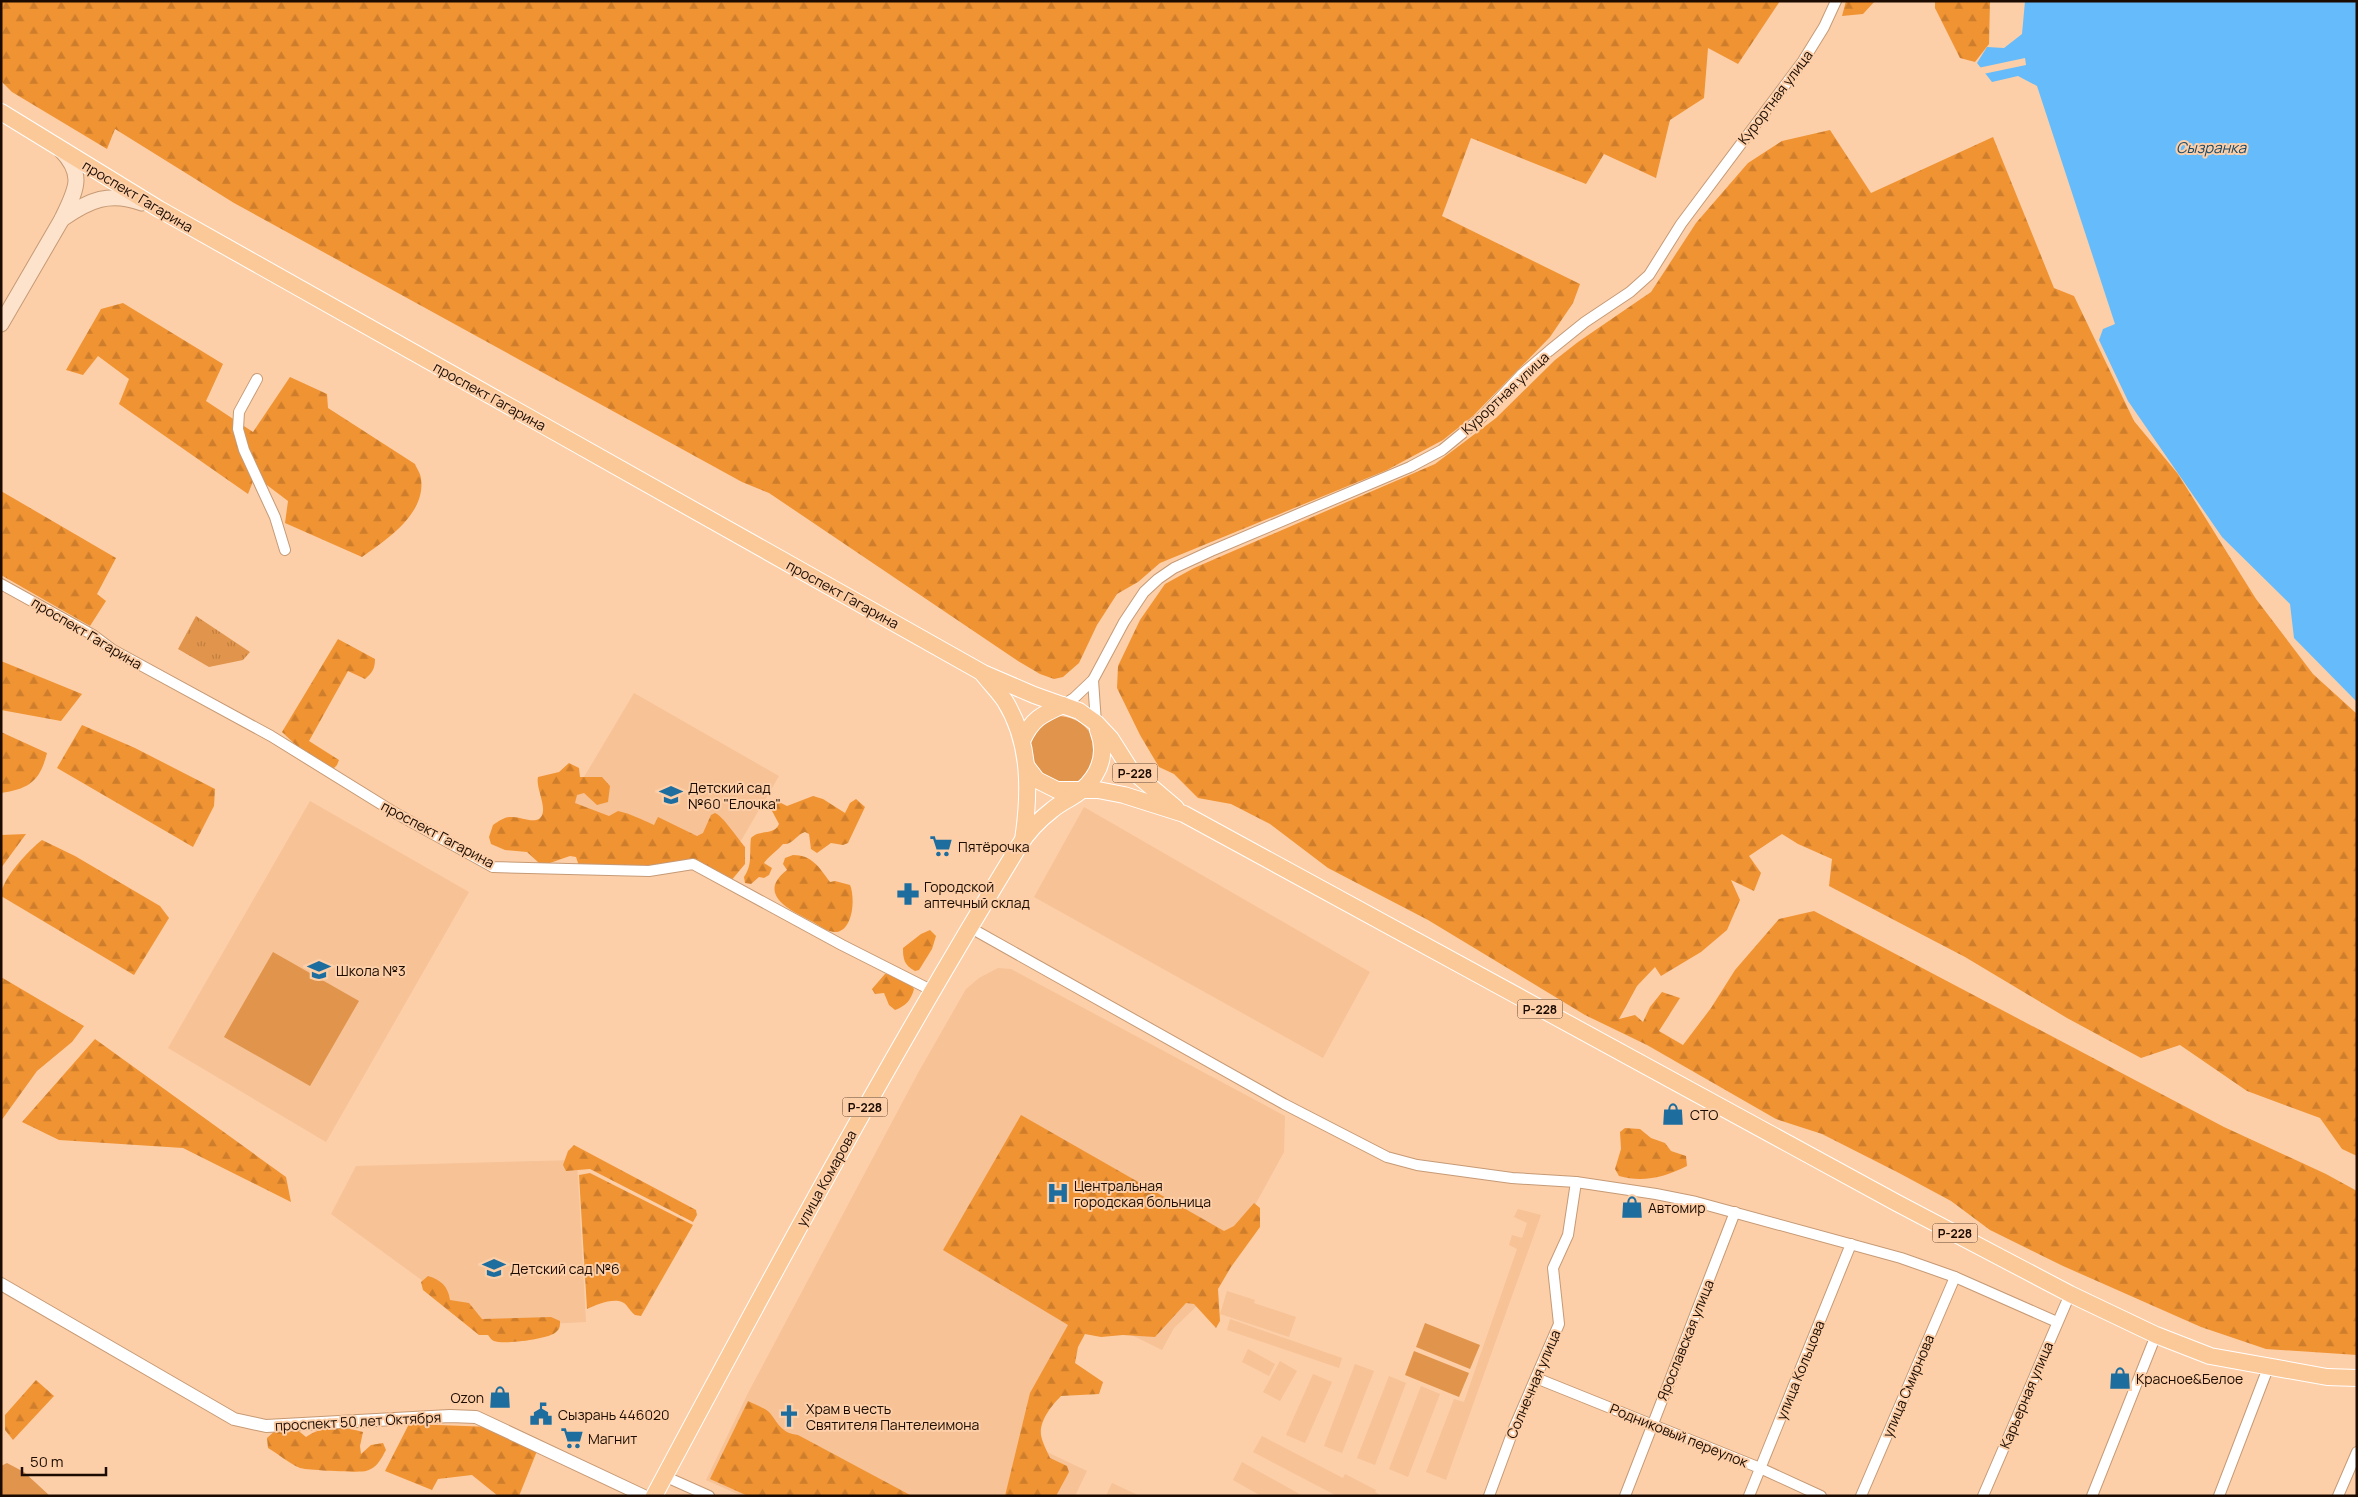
<svg xmlns="http://www.w3.org/2000/svg" width="2358" height="1497" font-family="Manrope,sans-serif">
  <defs>
    <pattern id="forest-firs" width="22" height="20" patternUnits="userSpaceOnUse" patternTransform="scale(1.25)"><rect width="22" height="20" fill="#f09333"/><path d="M5 1l3.5 6h-7zM16 11l3.5 6h-7z" fill="#cd7d2b"/></pattern>
    <pattern id="park-tufts" width="24" height="20" patternUnits="userSpaceOnUse" patternTransform="scale(1.25)"><rect width="24" height="20" fill="#e1944b"/><path d="M3 7l-1-3M5 7V3M7 7l1-3M15 17l-1-3M17 17v-4M19 17l1-3" fill="none" stroke="#c07e40"/></pattern>
  </defs>
  <rect width="100%" height="100%" fill="#fdcfa8"/>
  <g fill="#f6c296">
    <polygon points="634,693 779,776 725,868 562,814"/>
    <polygon points="310,801 469,892 326,1142 168,1048"/>
    <polygon points="1084,807 1370,972 1323,1058 1034,897"/>
    <polygon points="998,968 1011,969 1285,1116 1284,1152 1204,1299 1174,1328 1162,1350 1093,1316 1028,1443 1087,1471 1075,1496 742,1496 706,1480 748,1393 918,1073 966,989 979,978"/>
    <polygon points="577,1160 586,1322 486,1327 331,1214 356,1166"/>
    <polygon points="1518,1209 1541,1215 1446,1480 1426,1472 1454,1399 1464,1402 1517,1249 1509,1245 1512,1235 1522,1238 1527,1223 1514,1217"/>
    <polygon points="1227,1291 1255,1300 1254,1303 1296,1317 1289,1337 1220,1314"/>
    <polygon points="1230,1319 1342,1358 1339,1368 1227,1330"/>
    <polygon points="1248,1349 1275,1364 1269,1376 1242,1362"/>
    <polygon points="1280,1361 1297,1371 1280,1401 1263,1392"/>
    <polygon points="1355,1364 1374,1371 1342,1453 1324,1446"/>
    <polygon points="1313,1374 1332,1382 1305,1443 1286,1435"/>
    <polygon points="1389,1376 1406,1383 1375,1465 1357,1458"/>
    <polygon points="1421,1386 1440,1394 1408,1477 1389,1469"/>
    <polygon points="1262,1436 1343,1478 1345,1474 1376,1490 1375,1492 1382,1496 1337,1496 1253,1452"/>
    <polygon points="1242,1462 1303,1496 1261,1496 1233,1480"/>
    <polygon points="1112,1483 1140,1496 1106,1496"/>
  </g>
  <g fill="#e1944b">
    <path d="M 1057,716 C 1103,717 1107,773 1073,783 C 1066,785 1056,783 1049,783 L 1028,758 C 1031,730 1032,728 1057,716 Z"/>
    <polygon points="273,952 359,1001 310,1086 224,1037"/>
    <polygon points="1425,1323 1480,1345 1470,1369 1416,1347"/>
    <polygon points="1414,1351 1469,1373 1459,1397 1405,1375"/>
    <polygon points="7,1463 24,1472 50,1496 1,1496 1,1466"/>
  </g>
  <g fill="url(#forest-firs)">
    <polygon points="1,1 1780,1 1738,64 1708,48 1704,98 1670,120 1656,178 1604,154 1586,184 1471,138 1442,216 1580,284 1573,303 1550,337 1473,416 1443,440 1387,470 1160,563 1138,582 1117,594 1097,625 1079,663 1063,677 1054,679 1040,674 1018,661 769,493 742,482 234,203 115,129 107,149 12,92 1,81"/>
    <polygon points="1846,1 1875,1 1863,14 1842,16"/>
    <polygon points="1935,1 1990,1 1989,44 1975,62 1960,58 1935,8"/>
    <polygon points="1830,130 1871,193 1993,137 2054,288 2074,296 2134,421 2178,474 2256,599 2313,674 2357,714 2357,1156 2342,1149 2320,1118 2247,1091 2180,1045 2141,1058 2067,1018 1965,957 1829,886 1832,859 1798,844 1782,834 1749,856 1761,873 1754,891 1731,880 1740,900 1727,930 1701,952 1661,976 1655,967 1637,986 1619,1019 1635,1015 1643,1022 1650,1007 1662,992 1680,998 1659,1031 1683,1045 1711,1008 1735,970 1779,919 1814,911 2224,1127 2326,1174 2357,1191 2357,1355 2266,1349 2201,1327 2063,1266 1990,1230 1951,1201 1899,1173 1822,1134 1776,1119 1647,1045 1585,1015 1428,920 1328,868 1270,824 1231,804 1198,798 1174,774 1159,767 1140,735 1117,688 1118,666 1140,620 1165,584 1194,568 1435,464 1496,418 1555,360 1578,342 1651,292 1696,223 1748,163 1782,141"/>
    <path d="M 123,303 L 223,364 L 206,401 L 253,432 L 290,377 L 327,394 L 328,408 L 415,464 C 417,469 421,474 421,479 C 426,514 386,540 362,557 L 285,523 L 288,501 L 255,476 L 248,494 L 119,404 L 129,379 L 98,356 L 83,375 L 66,370 L 101,309 Z"/>
    <polygon points="1,491 116,558 97,594 106,601 90,626 1,575"/>
    <path d="M 338,639 L 375,659 C 375,669 372,673 365,679 L 348,671 L 309,741 L 339,760 L 337,765 L 332,770 L 299,748 L 282,732 Z"/>
    <polygon points="1,661 82,694 61,721 1,710"/>
    <polygon points="82,725 135,748 215,789 214,806 193,847 57,768"/>
    <path d="M 1,732 L 47,753 C 40,781 29,789 1,793 Z"/>
    <path d="M 569,763 L 579,768 L 580,777 L 602,777 L 610,786 L 608,802 L 597,805 L 584,793 L 577,795 L 575,803 L 609,816 L 618,811 C 631,814 641,819 654,825 L 658,817 L 697,836 L 703,833 L 711,815 L 715,813 C 722,815 739,840 745,847 L 745,864 L 730,882 L 692,862 L 650,869 L 579,866 L 576,857 L 570,856 L 547,864 L 539,863 L 527,852 L 505,850 L 491,844 L 489,837 L 493,825 C 499,821 504,817 511,817 C 519,816 531,823 539,819 C 550,811 535,788 538,777 L 559,772 Z"/>
    <path d="M 813,796 L 823,799 L 845,813 L 850,803 L 856,799 L 865,807 L 848,843 L 843,845 L 831,843 L 817,853 L 811,849 L 809,834 L 805,832 C 796,835 793,845 783,844 C 777,851 769,856 764,863 L 772,868 L 769,875 L 764,878 L 759,877 L 751,884 L 745,883 L 744,877 C 753,864 749,853 751,838 C 759,829 774,836 779,824 L 771,809 L 771,803 L 779,802 L 787,806 Z"/>
    <polygon points="26,834 1,868 1,835"/>
    <path d="M 42,840 L 75,856 L 160,906 L 169,918 L 134,975 L 1,896 C 1,879 29,850 42,840 Z"/>
    <path d="M 793,855 C 812,855 819,867 830,882 L 835,881 L 850,885 C 855,896 854,929 837,932 C 829,933 820,926 813,922 C 792,911 755,895 787,870 L 783,864 L 785,858 Z"/>
    <path d="M 930,930 L 936,936 L 932,949 L 919,970 L 915,971 C 904,965 903,959 903,948 L 921,934 Z"/>
    <path d="M 885,974 C 895,974 908,980 914,989 C 911,1000 906,1006 895,1010 L 889,1005 L 884,993 L 875,994 L 872,989 Z"/>
    <polygon points="1,977 84,1026 72,1042 37,1071 1,1121"/>
    <polygon points="95,1039 286,1177 291,1202 183,1148 59,1140 22,1122"/>
    <path d="M 1021,1115 L 1224,1231 L 1234,1226 L 1254,1203 L 1260,1208 L 1260,1227 L 1231,1267 L 1218,1289 L 1220,1321 L 1216,1328 L 1194,1304 L 1186,1303 L 1155,1337 L 1123,1335 L 1101,1337 L 1085,1334 L 1078,1347 L 1075,1363 L 1103,1382 L 1099,1394 L 1061,1396 C 1052,1405 1039,1421 1041,1435 C 1042,1442 1047,1451 1050,1458 L 1067,1466 L 1069,1472 L 1056,1496 L 1005,1496 L 1030,1393 L 1068,1325 L 943,1250 Z"/>
    <path d="M 1625,1128 L 1640,1129 L 1651,1138 L 1665,1143 L 1671,1151 L 1686,1156 L 1687,1166 C 1665,1177 1643,1183 1619,1176 L 1615,1169 L 1621,1149 L 1620,1132 Z"/>
    <polygon points="574,1145 696,1210 697,1215 693,1222 590,1169 566,1171 563,1165 568,1151"/>
    <path d="M 590,1173 L 693,1225 L 641,1316 L 635,1315 C 631,1312 627,1305 624,1303 C 614,1297 596,1305 587,1309 L 579,1175 Z"/>
    <path d="M 428,1276 C 441,1280 448,1286 450,1300 L 469,1303 L 482,1319 L 551,1317 L 560,1321 C 560,1326 560,1329 556,1332 C 550,1339 503,1345 494,1341 C 491,1340 490,1337 488,1335 L 479,1335 L 423,1290 L 421,1282 Z"/>
    <polygon points="36,1380 54,1396 13,1440 5,1430 5,1415"/>
    <path d="M 748,1401 C 754,1404 765,1408 770,1413 C 779,1425 782,1433 798,1435 L 912,1496 L 748,1496 L 710,1479 Z"/>
    <polygon points="409,1424 493,1427 537,1451 519,1496 498,1496 472,1475 438,1479 432,1490 385,1471"/>
    <path d="M 295,1428 L 306,1437 C 323,1425 343,1427 363,1432 L 360,1446 L 361,1454 L 371,1445 L 383,1443 L 386,1450 C 381,1459 377,1468 366,1471 C 361,1473 305,1470 300,1468 C 288,1463 279,1454 268,1448 L 267,1438 L 277,1429 Z"/>
  </g>
  <polygon fill="url(#park-tufts)" points="196,616 250,652 243,660 209,667 178,649"/>
  <polygon fill="#66bcfa" points="2025,1 2357,1 2357,702 2294,638 2290,604 2222,537 2128,401 2099,340 2103,329 2115,324 2037,86 2018,76 1992,82 1977,63 1987,47 2004,48 2022,34"/>
  <polygon fill="#fdcfa8" points="2025,58 2026,65 1983,74 1978,68"/>
  <g fill="none" stroke-linecap="round" stroke-linejoin="round">
    <defs>
      <g id="minor">
        <polyline points="257,379 239,412 238,429 244,450 275,517 285,550"/>
        <polyline points="1,584 93,635 113,650 271,736 397,814 493,867 649,871 693,864 842,945 931,990"/>
        <polyline points="1093,680 1096,723"/>
        <polyline points="1063,705 1074,698 1093,680 1124,622 1144,592 1158,579 1174,568 1211,551 1410,467 1442,450 1481,418 1522,374 1549,351 1585,322 1630,292 1649,275 1681,224 1803,61 1824,27 1836,1"/>
        <polyline points="969,927 1284,1104 1387,1157 1417,1165 1512,1178 1576,1182 1656,1194 1696,1202 1901,1258 1955,1277 2057,1322"/>
        <polyline points="1536,1378 1760,1468 1821,1496"/>
        <polyline points="664,1476 709,1496"/>
        <polyline points="1489,1496 1514,1428 1559,1324 1553,1268 1568,1235 1576,1182"/>
        <polyline points="1625,1496 1735,1212"/>
        <polyline points="1749,1496 1851,1244"/>
        <polyline points="1861,1496 1955,1277"/>
        <polyline points="1983,1496 2070,1294"/>
        <polyline points="2092,1496 2156,1335"/>
        <polyline points="2219,1496 2268,1368"/>
        <polyline points="2338,1496 2357,1452"/>
      </g>
      <polyline id="tertiary" points="1,1284 234,1419 266,1426 450,1416 476,1417 644,1496"/>
      <g id="secondary">
        <path d="M 62,219 C 89,200 110,191 142,203"/>
        <path d="M 1,324 L 62,219 C 75,191 86,176 61,150"/>
      </g>
      <g id="primary">
        <polyline points="1,112 159,209 983,673 1034,695 1079,711 1096,723 1111,739 1130,769 1176,808"/>
        <path d="M 983,674 C 990,683 999,692 1005,701 C 1031,743 1030,793 1023,840"/>
        <path d="M 1022,741 C 1032,719 1041,715 1063,705"/>
        <polyline points="1027,767 1037,780 1057,790 1098,790 1124,795 1184,814 1897,1203 2070,1294 2156,1335 2210,1356 2327,1377 2357,1378"/>
        <path d="M 654,1496 C 771,1277 889,1058 1019,846 C 1027,833 1039,820 1052,810 C 1061,802 1073,798 1082,790 C 1101,773 1107,753 1098,730"/>
      </g>
    </defs>
    <use href="#minor" stroke="#c69a75" stroke-width="12"/>
    <use href="#tertiary" stroke="#c69a75" stroke-width="14"/>
    <use href="#secondary" stroke="#c69a75" stroke-width="17"/>
    <use href="#primary" stroke="#fff" stroke-width="18"/>
    <use href="#minor" stroke="#fff" stroke-width="10"/>
    <use href="#tertiary" stroke="#fff" stroke-width="12"/>
    <use href="#secondary" stroke="#fde3cb" stroke-width="15"/>
    <use href="#primary" stroke="#fbc898" stroke-width="16"/>
  </g>
  <defs>
    <symbol id="school-bare" viewBox="-9 -9 18 18"><path d="M0-5L7-2L0 1L-7-2ZM-4 1L0 2.5L4 1V4Q0 6-4 4Z" fill="#1d6d9e" stroke="#fdcfa8" stroke-width="2.5" paint-order="stroke"/></symbol>
    <symbol id="supermarket-bare" viewBox="-9 -9 18 18"><path d="M-6-5.5h2.5l.6 2H6L4.5 2H-2.5L-4.4-4H-6ZM-1.5 3.2a1.3 1.3 0 1 0 .1 0ZM3 3.2a1.3 1.3 0 1 0 .1 0Z" fill="#1d6d9e" stroke="#fdcfa8" stroke-width="2.5" paint-order="stroke"/></symbol>
    <symbol id="pharmacy-bare" viewBox="-9 -9 18 18"><path d="M-2-6h4v4h4v4h-4v4h-4v-4h-4v-4h4Z" fill="#1d6d9e" stroke="#fdcfa8" stroke-width="2.5" paint-order="stroke"/></symbol>
    <symbol id="shop-bare" viewBox="-9 -9 18 18"><path d="M-5-2.5h2.3a2.7 3.5 0 0 1 5.4 0H5L5.5 6h-11ZM-1.5-2.5h3a1.5 2.3 0 0 0-3 0Z" fill="#1d6d9e" stroke="#fdcfa8" stroke-width="2.5" paint-order="stroke"/></symbol>
    <symbol id="hospital-bare" viewBox="-9 -9 18 18"><path d="M-5-5h3v3.5h4V-5h3V5h-3V1.5h-4V5h-3Z" fill="#1d6d9e" stroke="#fdcfa8" stroke-width="2.5" paint-order="stroke"/></symbol>
    <symbol id="civic-bare" viewBox="-9 -9 18 18"><path d="M-.6-6.5H3V-4.5H.6V-3L4-1V1h2V6H-6V1h2V-1L-.6-3ZM-1.2 2.5V6h2.4V2.5Z" fill="#1d6d9e" stroke="#fdcfa8" stroke-width="2.5" paint-order="stroke"/></symbol>
    <symbol id="church-bare" viewBox="-9 -9 18 18"><path d="M-1.2-6h2.4v3.5h3.3v2.4h-3.3V6h-2.4V-.1h-3.3v-2.4h3.3Z" fill="#1d6d9e" stroke="#fdcfa8" stroke-width="2.5" paint-order="stroke"/></symbol>
  </defs>
  <g fill-rule="evenodd">
    <use href="#school-bare" x="655" y="779" width="32" height="32"/>
    <use href="#supermarket-bare" x="925" y="830" width="32" height="32"/>
    <use href="#pharmacy-bare" x="892" y="878" width="32" height="32"/>
    <use href="#school-bare" x="303" y="954" width="32" height="32"/>
    <use href="#shop-bare" x="1657" y="1098" width="32" height="32"/>
    <use href="#hospital-bare" x="1042" y="1177" width="32" height="32"/>
    <use href="#shop-bare" x="1616" y="1191" width="32" height="32"/>
    <use href="#school-bare" x="478" y="1252" width="32" height="32"/>
    <use href="#shop-bare" x="2104" y="1362" width="32" height="32"/>
    <use href="#shop-bare" x="484" y="1381" width="32" height="32"/>
    <use href="#civic-bare" x="525" y="1398" width="32" height="32"/>
    <use href="#church-bare" x="773" y="1400" width="32" height="32"/>
    <use href="#supermarket-bare" x="556" y="1422" width="32" height="32"/>
  </g>
  <g text-anchor="middle" dominant-baseline="central" stroke-width="4" stroke-linejoin="round" paint-order="stroke">
    <g fill="#fdcfa8" stroke="#5f4633" stroke-width="1">
      <rect x="1112.5" y="763.5" width="45" height="19" rx="4"/>
      <rect x="1517.5" y="999.5" width="45" height="19" rx="4"/>
      <rect x="842.5" y="1097.5" width="45" height="19" rx="4"/>
      <rect x="1932.5" y="1223.5" width="45" height="19" rx="4"/>
    </g>
    <g font-size="12" font-weight="bold" fill="#1b0b01">
      <text x="1135" y="773">Р-228</text>
      <text x="1540" y="1009">Р-228</text>
      <text x="865" y="1107">Р-228</text>
      <text x="1955" y="1233">Р-228</text>
    </g>
    <g font-size="14" fill="#1b0b01" stroke="#fdcfa8">
      <text transform="translate(1775 97) rotate(-53)">Курортная улица</text>
      <text transform="translate(138 196) rotate(31)">проспект Гагарина</text>
      <text transform="translate(1505 393) rotate(-43)">Курортная улица</text>
      <text transform="translate(490 396) rotate(29)">проспект Гагарина</text>
      <text transform="translate(843 594) rotate(29)">проспект Гагарина</text>
      <text transform="translate(87 633) rotate(31)">проспект Гагарина</text>
      <text transform="translate(438 834) rotate(28)">проспект Гагарина</text>
      <text transform="translate(826 1178) rotate(-61)">улица Комарова</text>
      <text transform="translate(1685 1340) rotate(-68)">Ярославская улица</text>
      <text transform="translate(1800 1370) rotate(-68)">улица Кольцова</text>
      <text transform="translate(1533 1384) rotate(-67)">Солнечная улица</text>
      <text transform="translate(1908 1386) rotate(-67)">улица Смирнова</text>
      <text transform="translate(2026 1395) rotate(-67)">Карьерная улица</text>
      <text transform="translate(358 1421) rotate(-3)">проспект 50 лет Октября</text>
      <text transform="translate(1679 1435) rotate(22)">Родниковый переулок</text>
    </g>
    <g font-size="14" fill="#1b0b01" stroke="#fdcfa8" text-anchor="start">
      <text x="688" y="787">Детский сад<tspan x="688" dy="16">№60 "Елочка"</tspan></text>
      <text x="958" y="846">Пятёрочка</text>
      <text x="924" y="886">Городской<tspan x="924" dy="16">аптечный склад</tspan></text>
      <text x="336" y="970">Школа №3</text>
      <text x="1690" y="1114">СТО</text>
      <text x="1074" y="1185">Центральная<tspan x="1074" dy="16">городская больница</tspan></text>
      <text x="1648" y="1207">Автомир</text>
      <text x="510" y="1268">Детский сад №6</text>
      <text x="2136" y="1378">Красное&amp;Белое</text>
      <text x="484" y="1397" text-anchor="end">Ozon</text>
      <text x="806" y="1408">Храм в честь<tspan x="806" dy="16">Святителя Пантелеимона</tspan></text>
      <text x="558" y="1414">Сызрань 446020</text>
      <text x="588" y="1438">Магнит</text>
    </g>
    <g font-size="15" font-style="italic" fill="#1b4a69" stroke="#fdcfa8">
      <text x="2211" y="147">Сызранка</text>
    </g>
  </g>
  <rect width="2358" height="1497" fill="none" stroke="#1b0b01" stroke-width="5"/>
  <path d="M22 1467v8h84v-8" fill="none" stroke="#1b0b01" stroke-width="2.5"/>
  <text x="30" y="1467" font-size="15" fill="#1b0b01" stroke="#fdcfa8" stroke-width="4" paint-order="stroke">50 m</text>
</svg>
